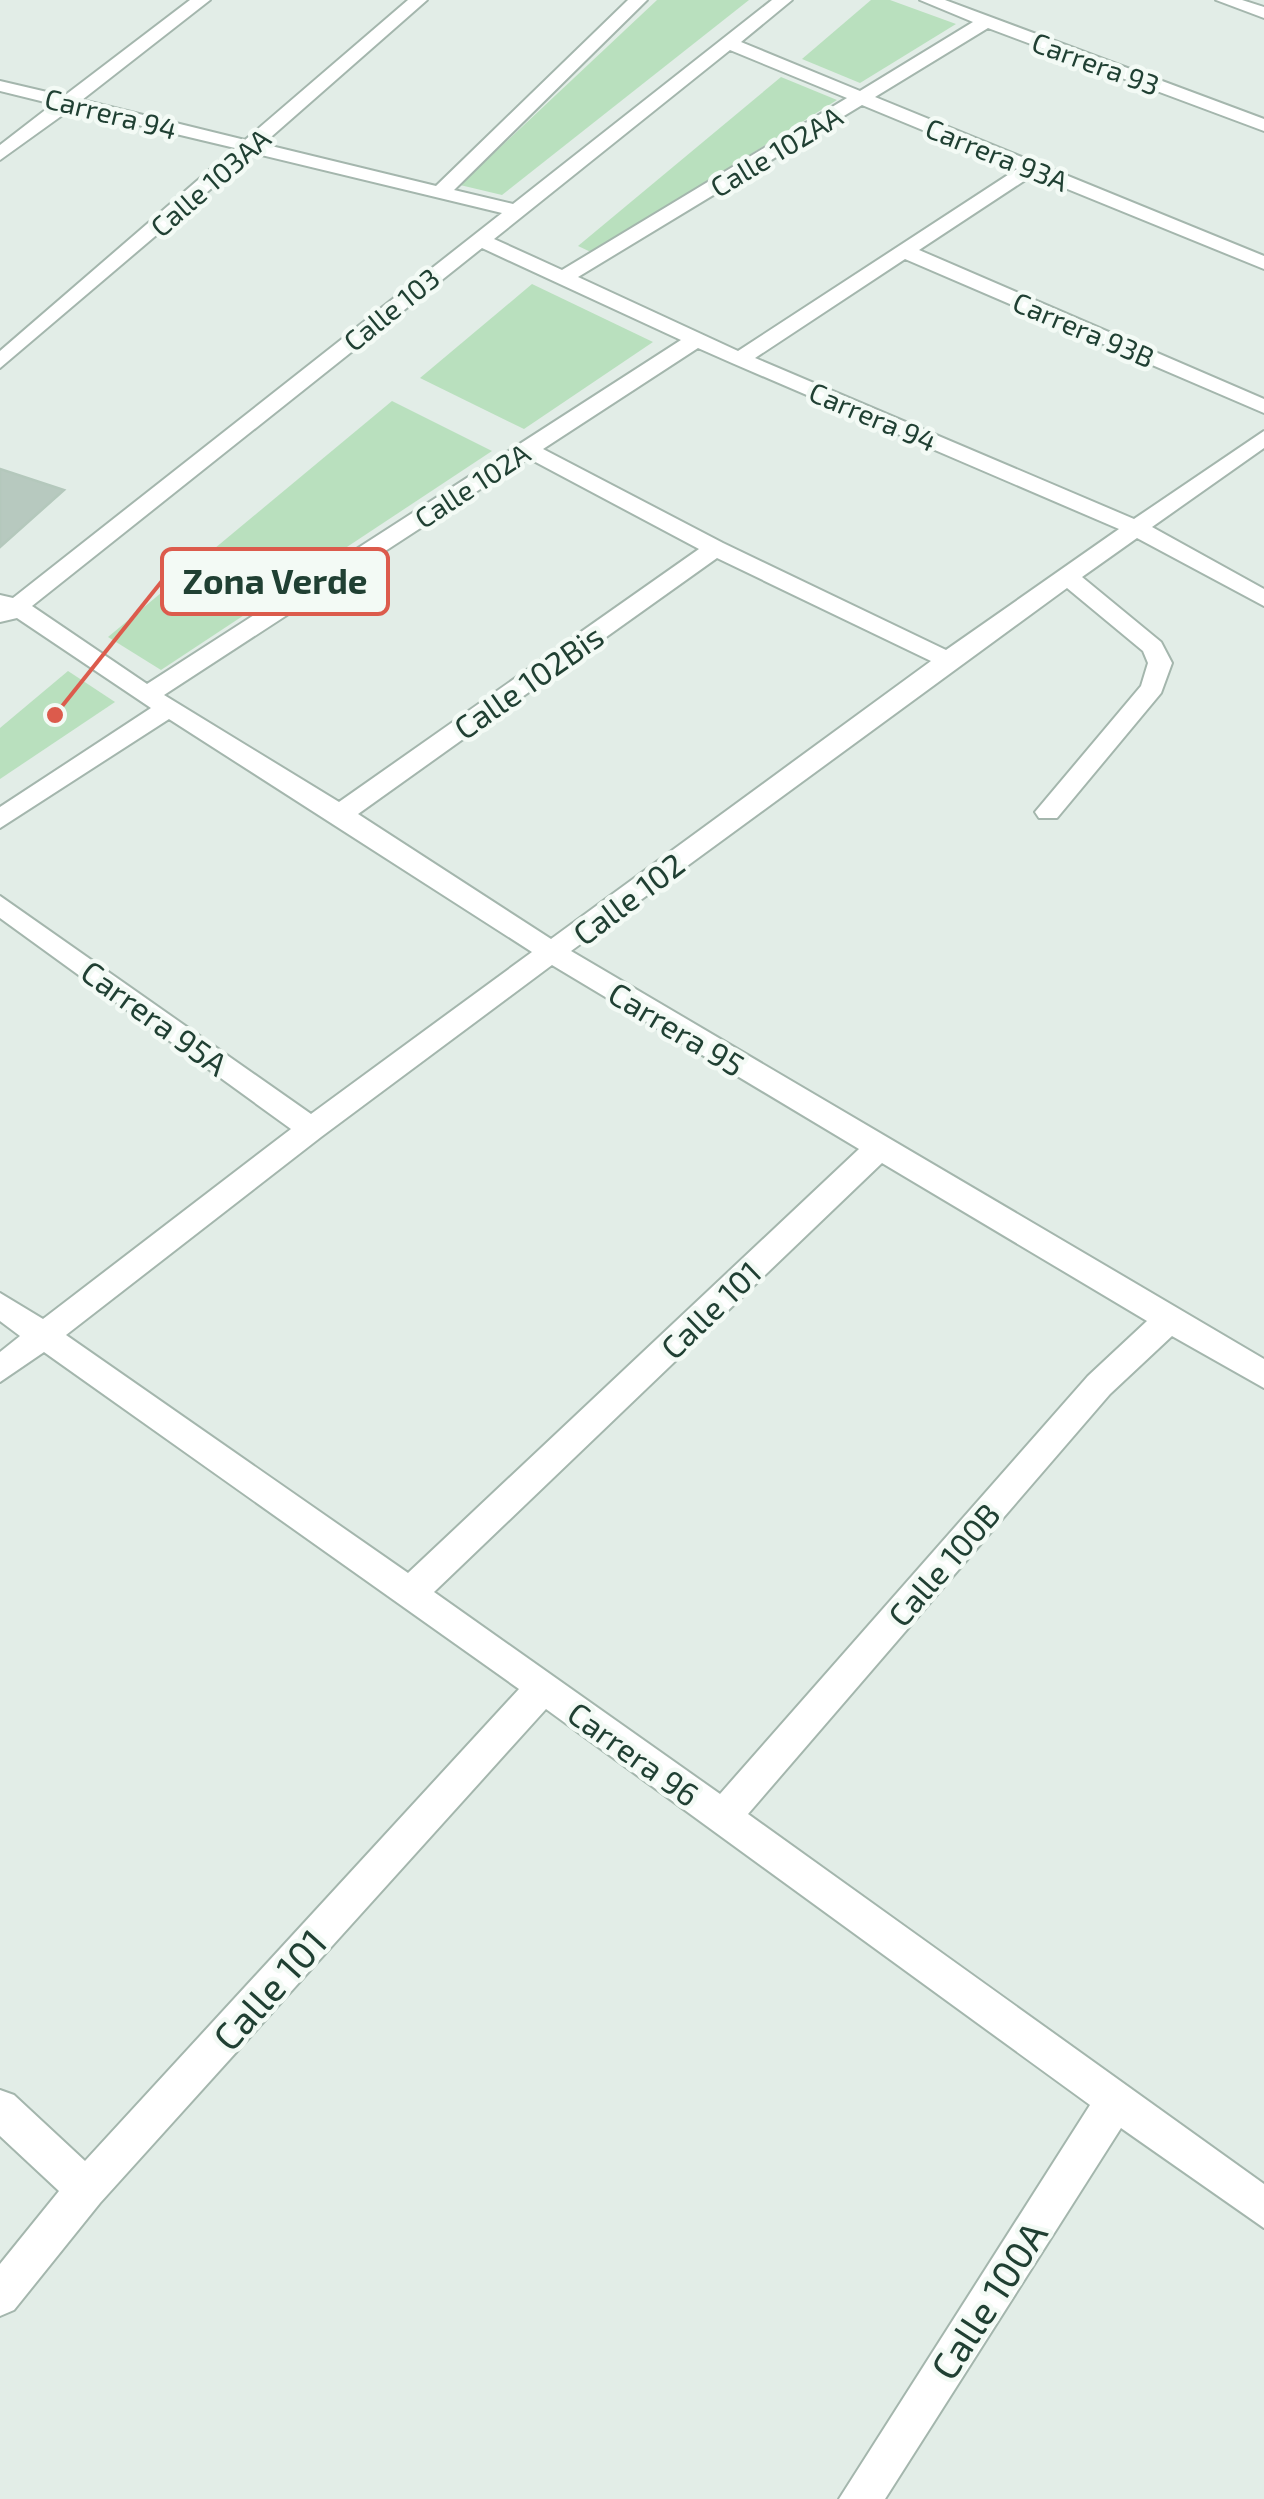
<svg xmlns="http://www.w3.org/2000/svg" width="1264" height="2499" font-family="'Exo 2',sans-serif">
  <rect width="100%" height="100%" fill="#e2ede7"/>
  <g fill="#b9e0be">
    <polygon points="657,0 749,0 502,195 460,185"/>
    <polygon points="871,0 890,0 956,24 860,83 802,59"/>
    <polygon points="781,77 837,100 593,253 578,246"/>
    <polygon points="532,284 653,342 524,429 420,378"/>
    <polygon points="392,401 492,451 161,670 108,637"/>
    <polygon points="68,671 115,702 0,779 0,728"/>
  </g>
  <polygon fill="#b7c9bf" stroke="#b4c8bc" stroke-width="2.5" points="0,469 64,490 0,547"/>
  <g fill="none" stroke-linecap="round" stroke-linejoin="round">
    <defs>
      <g id="minor">
        <path d="M 190,0 L 210,0 L 82,100 L 245,140 L 408,0 L 427,0 L 263,144 L 436,186 L 628,0 L 647,0 L 454,190 L 513,204 L 772,0 L 792,0 L 741,42 L 860,91 L 973,22 L 920,0 L 945,0 L 1264,119 L 1264,131 L 988,28 L 875,97 L 1264,256 L 1264,269 L 1033,175 L 919,250 L 1264,399 L 1264,413 L 905,259 L 755,358 L 1134,519 L 1264,431 L 1264,448 L 1152,527 L 1264,589 L 1264,606 L 1137,538 L 1082,577 L 1161,642 L 1172,663 L 1161,693 L 1057,818 L 1039,818 L 1035,812 L 1141,686 L 1148,663 L 1143,651 L 1067,588 L 571,951 L 1264,1359 L 1264,1388 L 1172,1336 L 1110,1394 L 748,1814 L 1264,2184 L 1264,2228 L 1121,2128 L 885,2499 L 839,2499 L 1090,2105 L 546,1709 L 100,2203 L 14,2310 L 0,2316 L 0,2264 L 59,2191 L 0,2136 L 0,2090 L 14,2095 L 85,2161 L 519,1689 L 44,1352 L 0,1382 L 0,1352 L 20,1336 L 0,1321 L 0,1293 L 43,1319 L 291,1129 L 0,918 L 0,896 L 311,1114 L 532,952 L 169,719 L 0,828 L 0,807 L 151,708 L 17,618 L 0,622 L 0,595 L 13,598 L 502,213 L 253,153 L 0,368 L 0,351 L 235,148 L 71,109 L 0,160 L 0,145 L 53,104 L 0,91 L 0,81 L 64,96 ZM 730,50 L 847,98 L 562,270 L 494,239 ZM 862,105 L 1017,169 L 738,351 L 578,277 ZM 482,248 L 681,340 L 147,684 L 32,606 ZM 698,348 L 732,363 L 1119,529 L 946,650 L 723,543 L 543,449 ZM 528,458 L 699,549 L 339,802 L 164,695 ZM 717,558 L 931,661 L 551,939 L 358,814 ZM 552,965 L 859,1149 L 408,1573 L 66,1335 L 321,1137 ZM 882,1163 L 1147,1321 L 1088,1376 L 720,1794 L 434,1592 Z"/>
        <polygon points="1216,0 1242,0 1264,7 1264,18"/>
      </g>
    </defs>
    <use href="#minor" stroke="#a4b6ad" stroke-width="4"/>
    <use href="#minor" fill="#fff" fill-rule="evenodd"/>
  </g>
  <g text-anchor="middle" dominant-baseline="central" stroke-width="9" stroke-linejoin="round" paint-order="stroke">
    <g font-size="28" fill="#204033" stroke="#f3faf5">
      <text transform="translate(1096 63) rotate(20)">Carrera 93</text>
      <text transform="translate(111 113) rotate(14)">Carrera 94</text>
      <text transform="translate(776 151) rotate(-31)">Calle 102AA</text>
      <text transform="translate(997 154) rotate(22)">Carrera 93A</text>
      <text transform="translate(210 182) rotate(-41)">Calle 103AA</text>
      <text transform="translate(391 309) rotate(-39)">Calle 103</text>
      <text transform="translate(1084 329) rotate(23)">Carrera 93B</text>
      <text transform="translate(873 416) rotate(23)">Carrera 94</text>
      <text transform="translate(472 485) rotate(-33)">Calle 102A</text>
    </g>
    <g font-size="32" fill="#204033" stroke="#f3faf5">
      <text transform="translate(528 681) rotate(-35)">Calle 102Bis</text>
      <text transform="translate(628 898) rotate(-37)">Calle 102</text>
      <text transform="translate(155 1017) rotate(36)">Carrera 95A</text>
      <text transform="translate(677 1028) rotate(31)">Carrera 95</text>
      <text transform="translate(710 1309) rotate(-44)">Calle 101</text>
      <text transform="translate(943 1564) rotate(-49)">Calle 100B</text>
      <text transform="translate(634 1753) rotate(36)">Carrera 96</text>
    </g>
    <g font-size="38" fill="#204033" stroke="#f3faf5">
      <text transform="translate(269 1989) rotate(-48)">Calle 101</text>
      <text transform="translate(988 2300) rotate(-57)">Calle 100A</text>
    </g>
  </g>
  <path fill="none" stroke="#dc5b4c" stroke-width="4" d="M55 715L162 581"/>
  <circle fill="#dc5b4c" stroke="#f3faf5" stroke-width="4" cx="55" cy="715" r="10"/>
  <rect fill="#f3faf5" stroke="#dc5b4c" stroke-width="4" x="162" y="549" width="226" height="65" rx="10"/>
  <g font-size="35" text-anchor="middle" font-weight="bold" fill="#204033">
    <text x="275" y="594">Zona Verde</text>
  </g>
</svg>
